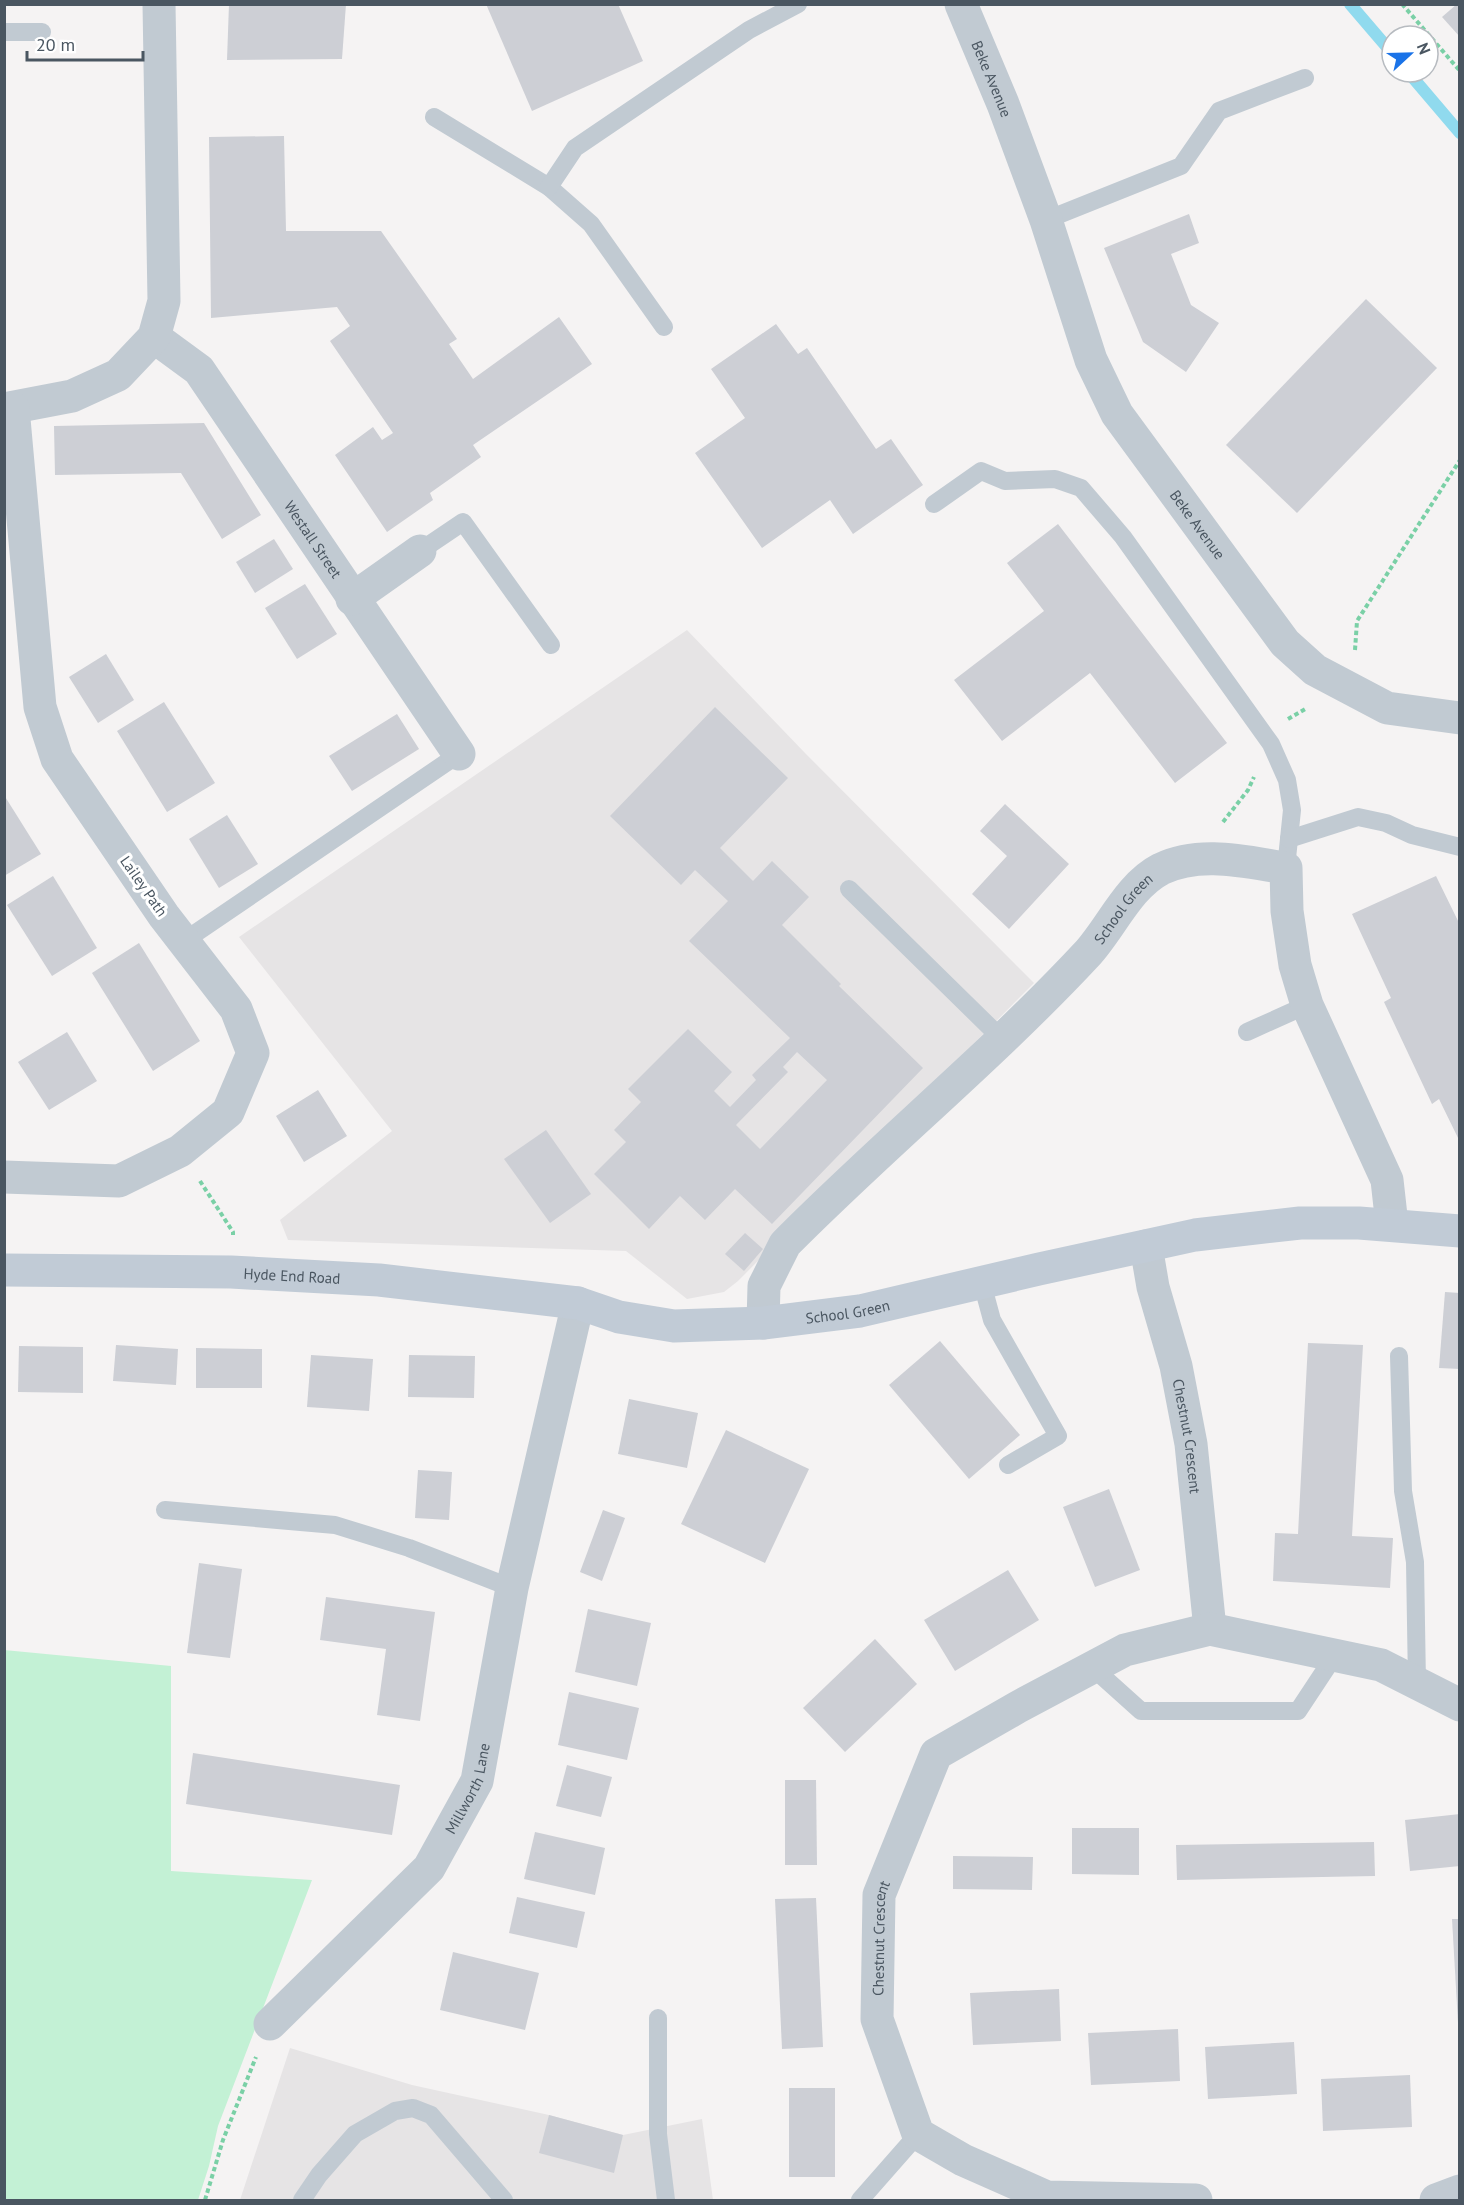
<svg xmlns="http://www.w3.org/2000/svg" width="1464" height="2205" font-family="'PT Sans',sans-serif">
  <rect width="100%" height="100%" fill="#f5f3f3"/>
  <g fill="#e6e4e5">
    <polygon points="687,630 805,753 1034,983 738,1281 724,1292 687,1299 626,1251 288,1240 280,1220 392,1131 239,937"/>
    <polygon points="290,2048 412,2085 549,2115 623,2135 702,2119 713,2200 240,2200"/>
  </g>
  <polygon fill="#c3f1d5" points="4,1650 171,1666 171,1871 312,1880 218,2126 209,2166 198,2200 5,2200"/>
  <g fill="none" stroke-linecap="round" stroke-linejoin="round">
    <g stroke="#90daee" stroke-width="12">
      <polyline points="1350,4 1392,53"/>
      <polyline points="1408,72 1460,133"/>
    </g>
  </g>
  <g fill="#cdcfd5" fill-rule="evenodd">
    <polygon points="229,4 346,4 342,59 227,60"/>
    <polygon points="486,4 618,4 643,61 532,111"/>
    <polygon points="1457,4 1460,4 1460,37 1442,17"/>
    <polygon points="284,136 286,231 381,231 457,339 449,344 473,379 559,317 592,364 473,445 481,457 430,493 433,500 387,532 335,455 373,427 382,440 393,433 330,341 350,326 337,307 211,318 209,137"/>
    <polygon points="1189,214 1199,243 1171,254 1191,305 1219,323 1186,372 1143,342 1104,248"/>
    <polygon points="1366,299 1437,368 1297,513 1226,445"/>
    <polygon points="776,324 798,354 807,348 876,449 891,439 923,485 853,534 830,500 762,548 695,453 745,418 711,369"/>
    <polygon points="204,423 261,515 222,539 181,473 55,475 54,426"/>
    <polygon points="1058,524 1227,743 1175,783 1090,673 1002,741 954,680 1044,611 1007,563"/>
    <polygon points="274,539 293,569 255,593 236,562"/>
    <polygon points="305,584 337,634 297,659 265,608"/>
    <polygon points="106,654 134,700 98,723 69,677"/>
    <polygon points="164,702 215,783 167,812 117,731"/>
    <path d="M 715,707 L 788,778 L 720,848 L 753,881 L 772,861 L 809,897 L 782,925 L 841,984 L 839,986 L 923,1068 L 772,1224 L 735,1189 L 705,1220 L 680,1196 L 649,1229 L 594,1174 L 626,1142 L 614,1130 L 641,1102 L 628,1089 L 688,1029 L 732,1072 L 714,1091 L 730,1107 L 756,1080 L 752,1075 L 790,1038 L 689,941 L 728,901 L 695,870 L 681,885 L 610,816 ZM 797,1052 L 827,1080 L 760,1149 L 736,1125 L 788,1072 L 783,1067 Z"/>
    <polygon points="397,714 419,749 352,791 329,756"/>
    <polygon points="4,795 41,854 4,876"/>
    <polygon points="1005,804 1069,864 1009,929 972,894 1007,856 980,831"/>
    <polygon points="227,815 258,864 219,888 189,839"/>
    <polygon points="53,876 97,948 52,976 7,905"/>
    <polygon points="1436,876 1460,925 1460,1142 1439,1099 1432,1104 1384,1002 1391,998 1352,914"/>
    <polygon points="139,943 200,1041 153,1071 92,973"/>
    <polygon points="67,1032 97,1081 49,1110 18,1062"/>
    <polygon points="318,1090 347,1136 304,1162 276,1116"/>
    <polygon points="546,1130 591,1194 550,1223 504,1159"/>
    <polygon points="745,1233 763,1249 744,1271 725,1254"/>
    <polygon points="1445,1292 1460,1293 1460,1369 1439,1368"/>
    <polygon points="940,1341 1020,1435 969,1479 889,1385"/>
    <polygon points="1308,1343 1363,1345 1352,1536 1393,1538 1390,1588 1273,1581 1275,1533 1298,1534"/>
    <polygon points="116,1345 178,1349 176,1385 113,1381"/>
    <polygon points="19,1346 83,1347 83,1393 18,1392"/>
    <polygon points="196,1348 262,1349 262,1388 196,1388"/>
    <polygon points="311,1355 373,1359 369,1411 307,1407"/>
    <polygon points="409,1355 475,1356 474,1398 408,1397"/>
    <polygon points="629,1399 698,1413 687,1468 618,1454"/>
    <polygon points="726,1430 809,1469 765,1563 681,1524"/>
    <polygon points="418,1470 452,1472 449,1520 415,1518"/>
    <polygon points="1109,1489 1140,1570 1095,1587 1063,1507"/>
    <polygon points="603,1510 625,1518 602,1581 580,1572"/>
    <polygon points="199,1563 242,1569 230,1658 187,1653"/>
    <polygon points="1008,1570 1039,1620 955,1671 924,1620"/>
    <polygon points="326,1597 435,1612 420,1721 377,1715 386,1649 320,1640"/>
    <polygon points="588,1609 651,1623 637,1686 575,1672"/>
    <polygon points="875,1639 917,1684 845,1752 803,1708"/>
    <polygon points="569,1692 639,1708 627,1760 558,1745"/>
    <polygon points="193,1753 400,1785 392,1835 186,1804"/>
    <polygon points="567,1765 612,1777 601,1817 556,1806"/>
    <polygon points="785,1780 816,1780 817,1865 785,1865"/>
    <polygon points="1460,1814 1460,1866 1410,1871 1405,1820"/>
    <polygon points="1072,1828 1139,1828 1139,1875 1072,1874"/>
    <polygon points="535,1832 605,1848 595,1895 524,1879"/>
    <polygon points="1374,1842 1375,1876 1177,1880 1176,1845"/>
    <polygon points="953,1856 1033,1857 1032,1890 953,1889"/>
    <polygon points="517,1897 585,1912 577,1948 509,1933"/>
    <polygon points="816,1898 823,2047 782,2049 775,1899"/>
    <polygon points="1452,1919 1460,1919 1460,2023 1458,2023"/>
    <polygon points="453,1952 539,1973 525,2030 440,2010"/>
    <polygon points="1059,1989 1061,2041 973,2045 970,1993"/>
    <polygon points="1178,2029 1180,2081 1091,2085 1088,2033"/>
    <polygon points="1294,2042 1297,2094 1208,2099 1205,2047"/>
    <polygon points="1410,2075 1412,2127 1323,2131 1321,2079"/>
    <rect x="789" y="2088" width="46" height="89"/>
    <polygon points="549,2115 623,2135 614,2173 539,2153"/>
  </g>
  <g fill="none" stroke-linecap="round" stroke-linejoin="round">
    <g stroke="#7ad0a6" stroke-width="4" stroke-dasharray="4.5 3" stroke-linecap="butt">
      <polyline points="1402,4 1460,71"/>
      <polyline points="1355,650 1357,621 1460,460"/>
      <polyline points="1288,719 1307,708"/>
      <polyline points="1223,822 1248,790 1254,777"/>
      <polyline points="200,1181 233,1232 233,1235"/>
      <polyline points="205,2200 223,2140 256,2057"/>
    </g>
    <g stroke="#c1cad2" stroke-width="18">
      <polyline points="4,32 42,32"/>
      <polyline points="434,117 549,187 591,224 664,327"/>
      <polyline points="549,187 575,148 749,30 798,4"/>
      <polyline points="1046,220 1181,166 1219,111 1305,78"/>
      <polyline points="934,504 981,471 1005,481 1055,479 1081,488 1123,537 1271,744 1287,780 1292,810 1286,868"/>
      <polyline points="420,551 463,522 551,645"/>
      <polyline points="1289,839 1358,817 1386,823 1412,835 1460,847"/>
      <polyline points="849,889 1002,1039"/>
      <polyline points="184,941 459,754"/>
      <polyline points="1247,1032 1307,1005"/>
      <polyline points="982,1283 992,1320 1058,1436 1008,1465"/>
      <polyline points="1399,1356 1403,1491 1415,1562 1417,1684"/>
      <polyline points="165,1510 335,1525 409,1548 512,1588"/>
      <polyline points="1092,1667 1141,1711 1298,1711 1335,1655"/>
      <polyline points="658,2018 658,2134 666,2200"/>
      <polyline points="302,2200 319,2175 355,2134 395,2111 413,2108 431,2115 504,2200"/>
      <polyline points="860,2200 918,2134"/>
    </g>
    <g stroke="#c1cad2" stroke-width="33">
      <path id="s1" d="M 961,4 L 1003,104 L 1046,220 L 1091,360 L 1117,414 L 1285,643 L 1315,670 L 1387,708 L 1460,718"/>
      <path id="s2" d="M 154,337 L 199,370 L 459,754"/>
      <polyline points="4,409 72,396 118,375 154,337 164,301 159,4"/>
      <polyline points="352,599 420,551"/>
      <polyline points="4,1177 119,1181 180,1151 228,1112 253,1053 236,1009 164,916 57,759 40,707 13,408"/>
      <path id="s3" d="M 1146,1246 L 1153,1287 L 1176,1366 L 1191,1444 L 1210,1629"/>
      <path id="s4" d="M 763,1323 L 764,1286 L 785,1244 C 883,1145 991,1057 1087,954 C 1111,928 1128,886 1161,869 C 1200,850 1246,862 1286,868 L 1287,911 L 1295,965 L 1307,1005 L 1387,1180 L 1392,1225"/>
      <path id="s5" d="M 270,2024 L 429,1868 L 477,1781 L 512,1588 L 578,1303"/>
      <path id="s6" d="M 1196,2200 L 1047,2197 L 963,2160 L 918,2134 L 877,2019 L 879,1895 L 936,1754 L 1018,1707 L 1125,1650 L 1210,1629 L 1381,1665 L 1460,1705"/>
      <polyline points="1436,2200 1460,2191"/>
    </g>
    <path stroke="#c1cbd6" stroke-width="33" id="s7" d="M 4,1270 L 231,1272 L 379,1280 L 578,1303 L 619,1317 L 674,1326 L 763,1323 L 860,1311 L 1039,1269 L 1195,1235 L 1300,1223 L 1359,1223 L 1460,1231"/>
  </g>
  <g text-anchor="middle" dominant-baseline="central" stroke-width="6" stroke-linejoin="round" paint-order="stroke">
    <g font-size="15" fill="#4a5661" stroke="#fff">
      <text stroke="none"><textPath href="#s1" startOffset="81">Beke Avenue</textPath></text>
      <text stroke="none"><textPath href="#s1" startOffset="576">Beke Avenue</textPath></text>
      <text stroke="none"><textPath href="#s2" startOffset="260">Westall Street</textPath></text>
      <text transform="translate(144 886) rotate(55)">Lailey Path</text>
      <text stroke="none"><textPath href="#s4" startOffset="561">School Green</textPath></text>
      <text stroke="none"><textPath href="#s7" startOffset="288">Hyde End Road</textPath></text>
      <text stroke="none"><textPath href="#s7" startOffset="849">School Green</textPath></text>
      <text stroke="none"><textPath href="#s3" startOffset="195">Chestnut Crescent</textPath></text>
      <text stroke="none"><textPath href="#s5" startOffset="312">Millworth Lane</textPath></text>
      <text stroke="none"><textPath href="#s6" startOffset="496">Chestnut Crescent</textPath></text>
    </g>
  </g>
  <rect width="1464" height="2205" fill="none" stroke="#4a5661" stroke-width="12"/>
  <g transform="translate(1410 54) rotate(68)"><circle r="28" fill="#ffffff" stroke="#b7bbc0" stroke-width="1.5"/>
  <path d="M0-4.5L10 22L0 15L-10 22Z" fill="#1a73e8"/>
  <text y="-9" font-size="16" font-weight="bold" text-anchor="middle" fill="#4a5661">N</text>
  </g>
  <path d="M27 51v9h116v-9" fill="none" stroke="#4a5661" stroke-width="3"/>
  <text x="36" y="51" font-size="18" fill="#4a5661" stroke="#ffffff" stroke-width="4.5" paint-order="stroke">20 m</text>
</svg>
